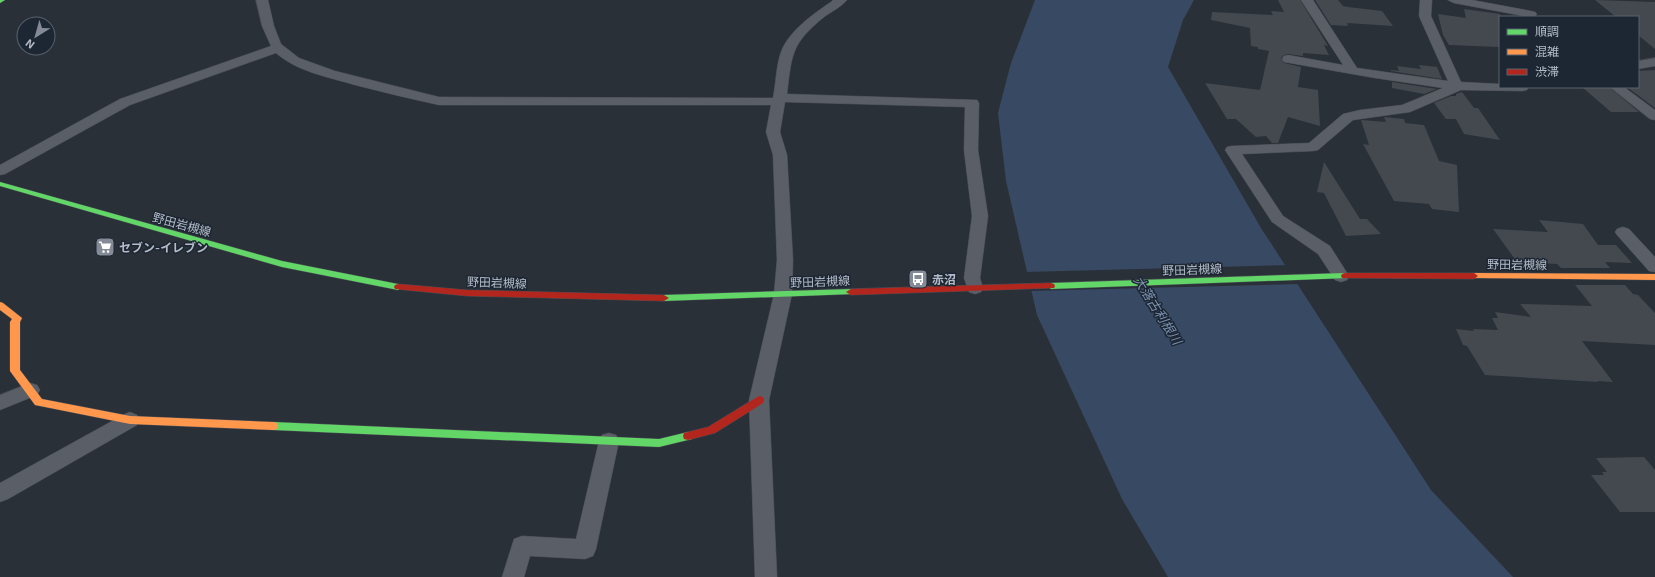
<svg xmlns="http://www.w3.org/2000/svg" width="1655" height="577" font-family="'Exo 2','Noto Sans JP',sans-serif">
  <rect width="100%" height="100%" fill="#2a3038"/>
  <polygon fill="#384963" points="1035,0 1194,0 1183,20 1168,67 1261,228 1431,490 1513,577 1168,577 1122,499 1037,315 1006,181 998,113 1011,63"/>
  <polygon fill="#2a3038" points="1288,265 1300,284 1029,291 1025,272"/>
  <g fill="#444950">
    <polygon points="1278,0 1300,0 1328,46 1324,45 1329,55 1303,53 1303,56 1288,54 1284,55 1281,58 1284,63 1301,67 1298,87 1318,90 1320,126 1288,117 1278,143 1272,143 1266,136 1256,137 1236,119 1227,119 1205,83 1260,90 1269,51 1258,49 1258,47 1251,46 1250,28 1211,20 1212,12 1273,15 1271,11 1284,12"/>
    <polygon points="1315,0 1338,0 1343,6 1348,7 1382,11 1393,26 1347,23 1348,26 1331,25"/>
    <polygon points="1595,0 1655,2 1655,49 1638,35 1638,17 1616,17"/>
    <polygon points="1464,9 1500,14 1500,47 1449,45 1443,35 1438,14 1466,18"/>
    <polygon points="1419,65 1437,67 1442,79 1391,71 1391,70 1399,71 1397,66 1421,69"/>
    <polygon points="1655,70 1655,108 1627,87 1638,87 1638,71"/>
    <polygon points="1392,82 1437,89 1424,94 1392,88"/>
    <polygon points="1582,87 1609,87 1639,112 1611,112"/>
    <polygon points="1462,92 1474,108 1478,108 1500,140 1464,134 1456,119 1446,119 1434,103 1451,96 1456,96 1456,94"/>
    <polygon points="1384,117 1404,119 1405,123 1424,125 1439,161 1457,165 1459,212 1432,209 1429,204 1394,201 1363,144 1369,145 1361,120 1386,122"/>
    <polygon points="1324,162 1360,219 1367,219 1381,234 1346,236 1324,193 1317,192"/>
    <polygon points="1539,220 1583,224 1598,245 1616,245 1632,263 1605,262 1610,268 1561,268 1557,264 1517,262 1493,229 1548,232"/>
    <polygon points="1575,285 1625,285 1633,294 1638,295 1655,313 1655,345 1582,341 1613,382 1597,381 1598,382 1485,375 1467,346 1463,345 1456,329 1474,331 1473,329 1498,330 1492,318 1498,318 1495,312 1531,317 1520,304 1592,306"/>
    <polygon points="1644,457 1655,470 1655,512 1620,512 1591,475 1604,475 1602,472 1607,472 1596,458"/>
  </g>
  <g fill="none" stroke-linecap="round" stroke-linejoin="round">
    <defs>
      <g id="street">
        <path d="M 256,0 L 268,0 L 274,26 L 281,44 L 299,58 L 335,71 L 439,97 L 773,98 C 776,83 776,66 781,52 C 789,31 813,14 831,2 L 833,0 L 847,0 C 841,7 831,12 824,17 C 791,44 792,54 787,94 L 977,100 L 979,103 L 978,150 L 988,216 L 980,278 L 983,288 L 981,292 L 975,294 L 969,292 L 964,278 L 972,216 L 964,150 L 965,107 L 785,102 L 780,132 L 787,155 L 793,260 L 792,294 L 769,400 L 777,577 L 755,577 L 749,400 L 774,294 L 777,260 L 773,155 L 766,132 L 771,105 L 439,105 C 411,99 383,92 355,85 C 328,77 298,72 276,53 L 130,105 L 5,174 L 0,175 L 0,165 L 120,99 L 271,46 L 262,26 Z"/>
        <polygon points="1301,0 1313,0 1357,68 1448,81 1419,16 1420,0 1432,0 1431,16 1461,82 1500,84 1500,87 1528,87 1527,90 1522,91 1461,90 1410,112 1353,120 1318,150 1313,151 1242,154 1283,216 1330,246 1349,276 1347,280 1341,282 1335,280 1318,254 1272,222 1225,150 1227,147 1232,146 1309,143 1343,114 1360,110 1402,105 1443,88 1375,78 1284,62 1282,59 1284,56 1288,55 1343,65"/>
        <polygon points="1448,0 1472,0 1531,11 1535,12 1537,14 1535,16 1529,17 1454,3"/>
        <polygon points="1655,58 1655,66 1638,69 1638,61"/>
        <polygon points="1610,87 1624,87 1655,110 1655,120 1650,119"/>
        <polygon points="1623,227 1629,229 1655,257 1655,272 1649,271 1617,235 1615,232 1617,229"/>
        <polygon points="30,383 37,385 40,390 37,395 0,410 0,395"/>
        <polygon points="130,412 137,415 140,420 137,425 8,499 0,502 0,483 123,415"/>
        <polygon points="609,433 616,435 619,441 596,549 593,556 585,559 530,556 524,577 502,577 514,539 522,536 576,539 599,441 602,435"/>
      </g>
      <g id="fast">
        <polygon points="0,0 5,0 0,3"/>
        <polygon points="0,182 282,261 398,284 402,287 398,290 282,267 0,186"/>
        <polygon points="1345,273 1348,274 1349,276 1348,278 1051,289 1047,286 1051,283"/>
        <polygon points="851,289 854,290 856,292 854,294 664,301 659,298 664,295"/>
        <polygon points="273,422 659,439 688,432 692,433 693,436 692,439 659,447 273,430 269,429 268,426 269,423"/>
      </g>
      <g id="slow">
        <polygon points="1474,273 1655,274 1655,280 1471,278 1470,276 1471,274"/>
        <polygon points="0,302 3,303 22,318 20,322 20,370 42,399 130,416 273,422 277,423 278,426 277,429 273,430 130,424 35,405 10,371 10,322 12,319 0,310"/>
      </g>
      <g id="jam">
        <polygon points="1345,273 1474,273 1478,276 1474,279 1342,278 1341,276 1342,274"/>
        <polygon points="1051,283 1054,284 1055,286 1054,288 851,295 846,292 851,289"/>
        <polygon points="398,284 467,290 664,295 669,298 664,301 467,296 395,289 394,287 395,285"/>
        <polygon points="759,396 763,397 764,400 763,403 715,433 688,440 684,439 683,436 684,433 708,427"/>
      </g>
    </defs>
    <use href="#street" stroke="#484c53" stroke-width="1"/>
    <use href="#fast" stroke="#484c53" stroke-width="1"/>
    <use href="#slow" stroke="#484c53" stroke-width="1"/>
    <use href="#jam" stroke="#484c53" stroke-width="1"/>
    <use href="#street" fill="#5a5e66" fill-rule="evenodd"/>
    <use href="#fast" fill="#63d668" fill-rule="evenodd"/>
    <use href="#slow" fill="#ff974d" fill-rule="evenodd"/>
    <use href="#jam" fill="#b3261e" fill-rule="evenodd"/>
  </g>
  <defs>
    <symbol id="supermarket-square" viewBox="-11 -11 22 22"><rect x="-9" y="-9" width="18" height="18" rx="4" fill="#848b96" stroke="#1d2633"/><path d="M-6-5.5h2.5l.6 2H6L4.5 2H-2.5L-4.4-4H-6ZM-1.5 3.2a1.3 1.3 0 1 0 .1 0ZM3 3.2a1.3 1.3 0 1 0 .1 0Z" fill="#fff"/></symbol>
    <symbol id="bus-square" viewBox="-11 -11 22 22"><rect x="-9" y="-9" width="18" height="18" rx="4" fill="#848b96" stroke="#1d2633"/><path d="M-5-6H5V4H4V6H2V4H-2V6H-4V4H-5ZM-3.5-4V0h7V-4ZM-3.5 1.2v1.5H-2V1.2ZM2 1.2v1.5H3.5V1.2Z" fill="#fff"/></symbol>
  </defs>
  <g fill-rule="evenodd">
    <use href="#supermarket-square" x="94" y="236" width="22" height="22"/>
    <use href="#bus-square" x="907" y="268" width="22" height="22"/>
  </g>
  <g text-anchor="middle" dominant-baseline="central" stroke-width="3" stroke-linejoin="round" paint-order="stroke">
    <g font-size="12" fill="#b4bcc9" stroke="#1d2633">
      <text transform="translate(182 224) rotate(15)">野田岩槻線</text>
      <text transform="translate(1517 264) rotate(1)">野田岩槻線</text>
      <text transform="translate(1192 269) rotate(-2)">野田岩槻線</text>
      <text transform="translate(820 281) rotate(-2)">野田岩槻線</text>
      <text transform="translate(497 282) rotate(2)">野田岩槻線</text>
    </g>
    <g font-size="12" font-weight="bold" fill="#b4bcc9" stroke="#1d2633" text-anchor="start">
      <text x="119" y="247">セブン-イレブン</text>
      <text x="932" y="279">赤沼</text>
    </g>
    <g font-size="13" font-style="italic" fill="#7c92b1" stroke="#1d2633">
      <text transform="translate(1158 310) rotate(58)">大落古利根川</text>
    </g>
  </g>
  <rect x="1499" y="16" width="140" height="72" fill="#1d2633" stroke="#59626f"/>
  <rect x="1507" y="29" width="20" height="6" fill="#63d668" stroke="#59626f"/>
  <text x="1535" y="36" font-size="12" fill="#b4bcc9">順調</text>
  <rect x="1507" y="49" width="20" height="6" fill="#ff974d" stroke="#59626f"/>
  <text x="1535" y="56" font-size="12" fill="#b4bcc9">混雑</text>
  <rect x="1507" y="69" width="20" height="6" fill="#b3261e" stroke="#59626f"/>
  <text x="1535" y="76" font-size="12" fill="#b4bcc9">渋滞</text>
  <g transform="translate(36 36) rotate(217)"><circle r="19" fill="#1d2633" stroke="#59626f"/>
  <path d="M0-3L7 15L0 10L-7 15Z" fill="#848b96"/>
  <text y="-6" font-size="11" font-weight="bold" text-anchor="middle" fill="#b4bcc9">N</text>
  </g>
</svg>
